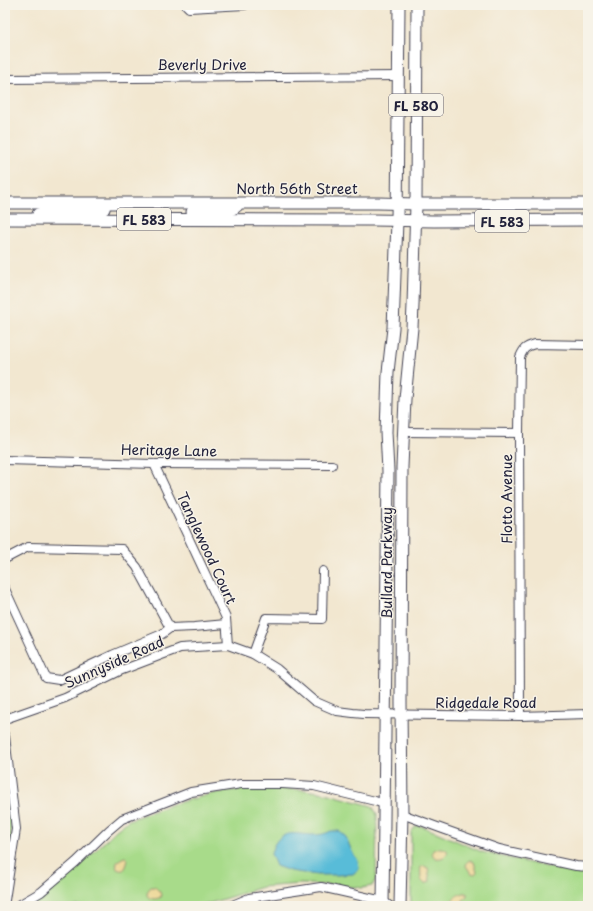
<svg xmlns="http://www.w3.org/2000/svg" width="593" height="911" font-family="'Playpen Sans',sans-serif">
  <rect width="100%" height="100%" fill="#f7f3e8"/>
  <filter id="ink" filterUnits="userSpaceOnUse"><feTurbulence type="fractalNoise" baseFrequency=".025" numOctaves="2"/><feDisplacementMap in="SourceGraphic" scale="8" xChannelSelector="R" yChannelSelector="G"/><feConvolveMatrix kernelMatrix="1 2 1 2 8 2 1 2 1" color-interpolation-filters="sRGB"/></filter>
  <filter id="wash" filterUnits="userSpaceOnUse"><feTurbulence type="fractalNoise" baseFrequency=".012" numOctaves="4" result="noise"/><feDisplacementMap in="SourceGraphic" scale="16" xChannelSelector="R" yChannelSelector="G"/><feGaussianBlur stdDeviation="0.9" result="paint"/><feColorMatrix in="noise" values="0 0 0 0 0 0 0 0 0 0 0 0 0 0 0 0 0 1.4 0 .05"/><feComposite in="paint" operator="in"/></filter>
  <g filter="url(#wash)">
    <rect width="100%" height="100%" fill="#f2e7d0"/>
    <g fill="#a8db8a" stroke="#657e62">
      <polygon points="5,758 11,819 11,843 5,886"/>
      <polygon points="259,787 305,790 325,793 372,806 377,814 376,879 372,886 362,888 335,885 300,884 262,887 201,906 27,906 44,895 95,851 115,831 129,820 170,805 215,793"/>
      <polygon points="416,826 421,826 436,832 482,852 561,870 588,872 588,906 411,906 411,832"/>
    </g>
    <g fill="#eeda9e" stroke="#887e6c">
      <path d="M 439,848 C 442,848 451,849 446,855 C 442,860 430,860 433,850 Z"/>
      <path d="M 125,857 L 127,858 L 128,860 C 126,867 125,873 117,869 C 115,862 119,859 125,857 Z"/>
      <polygon points="470,860 474,862 477,872 475,874 471,873 466,866 467,862"/>
      <path d="M 424,866 L 428,868 L 430,881 L 428,883 L 424,883 L 421,880 C 421,876 420,870 421,867 Z"/>
      <path d="M 151,887 L 155,887 L 160,892 L 161,896 L 159,898 C 150,901 142,896 151,887 Z"/>
      <path d="M 465,893 L 467,893 L 467,896 L 463,900 L 462,906 C 457,906 453,907 452,901 C 453,897 461,893 465,893 Z"/>
    </g>
    <path fill="#59bcd8" stroke="#3e6f8a" d="M 331,831 L 339,831 L 346,837 L 353,854 L 358,860 L 359,869 L 353,874 L 338,875 L 317,875 L 290,871 L 276,866 L 271,854 C 272,850 273,846 276,842 C 285,829 300,835 313,835 C 320,835 325,834 331,831 Z"/>
  </g>
  <g filter="url(#ink)">
    <g fill="none" stroke-linecap="round" stroke-linejoin="round">
      <defs>
        <g id="minor">
          <polyline points="186,5 189,8 245,5"/>
          <polyline points="5,79 399,76"/>
          <polyline points="403,432 519,433"/>
          <polyline points="5,460 154,464 332,465"/>
          <polyline points="154,464 226,618 228,645"/>
          <polyline points="5,559 28,547 122,549 137,567 170,628"/>
          <polyline points="5,589 46,678 59,680 112,655 162,634 170,628 194,627 226,624"/>
          <polyline points="253,654 266,618 322,619 323,571"/>
          <path d="M 520,716 L 519,433 L 520,357 C 524,348 525,347 535,344 L 588,345"/>
          <polyline points="5,719 65,698 122,670 180,648 228,645 253,654 277,669 314,701 337,711 353,713 364,714 520,716 588,714"/>
          <polyline points="5,736 16,829 5,900"/>
          <polyline points="402,814 440,828 499,849 576,866 588,867"/>
          <polyline points="17,906 41,892 76,862 109,830 122,819 191,792 241,784 282,784 314,786 375,801 384,804"/>
          <polyline points="230,906 249,898 321,887 383,901 390,906"/>
        </g>
        <g id="major">
          <polyline points="5,203 378,203 416,204 588,204"/>
          <path d="M 192,212 C 203,212 229,214 237,206"/>
          <path d="M 38,214 C 59,207 82,215 104,209 L 105,205"/>
          <polyline points="5,219 373,220 434,221 588,220"/>
          <polyline points="383,906 388,471 386,432 388,372 393,328 397,221 399,5"/>
          <polyline points="400,906 402,814 401,702 402,467 405,399 412,328 413,305 416,204 417,5"/>
        </g>
      </defs>
      <use href="#minor" stroke="#414051" stroke-width="10"/>
      <use href="#major" stroke="#414051" stroke-width="13"/>
      <use href="#minor" stroke="#fff" stroke-width="8"/>
      <use href="#major" stroke="#fff" stroke-width="11"/>
    </g>
  </g>
  <g text-anchor="middle" dominant-baseline="central" stroke-width="3" stroke-linejoin="round" paint-order="stroke">
    <g fill="#f7f3e8" stroke="#62616f" stroke-width="1">
      <rect x="389" y="94" width="54" height="22" rx="3"/>
      <rect x="117" y="208" width="54" height="22" rx="3"/>
      <rect x="475" y="210" width="54" height="22" rx="3"/>
    </g>
    <g font-size="13" font-weight="bold" fill="#22223b">
      <text x="416" y="105">FL 580</text>
      <text x="144" y="219">FL 583</text>
      <text x="502" y="221">FL 583</text>
    </g>
    <g font-size="14" fill="#22223b" stroke="#f7f3e8">
      <text x="202" y="64">Beverly Drive</text>
      <text x="297" y="188">North 56th Street</text>
      <text transform="translate(169 450) rotate(1)">Heritage Lane</text>
      <text transform="translate(506 499) rotate(-90)">Flotto Avenue</text>
      <text transform="translate(207 548) rotate(65)">Tanglewood Court</text>
      <text transform="translate(386 563) rotate(-90)">Bullard Parkway</text>
      <text transform="translate(114 662) rotate(-24)">Sunnyside Road</text>
      <text x="486" y="702">Ridgedale Road</text>
    </g>
  </g>
  <rect width="593" height="911" fill="none" stroke="#f7f3e8" stroke-width="20"/>
</svg>
